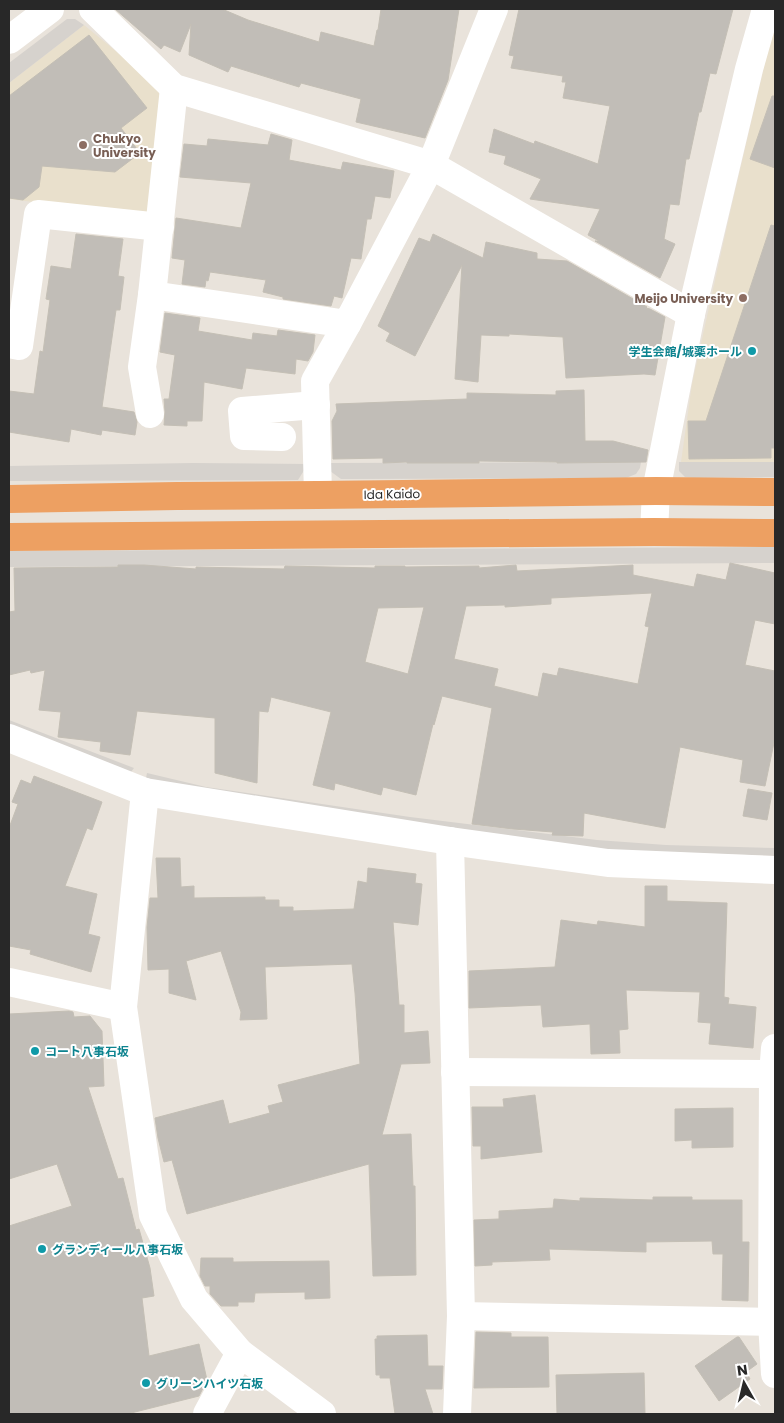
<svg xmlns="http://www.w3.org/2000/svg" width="784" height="1423" font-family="Poppins,'Noto Sans JP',sans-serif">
  <rect width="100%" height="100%" fill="#e9e3db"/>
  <g fill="#e9e0cc">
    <polygon points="775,20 775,462 681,462 692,384 730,213"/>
    <polygon points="84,25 157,85 161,91 151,209 145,216 9,199 9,83"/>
  </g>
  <g fill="#d6d2cd">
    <polygon points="67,19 75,19 84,25 9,83 9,63"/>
    <polygon points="641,462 640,468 636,474 626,478 341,479 330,471 329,463"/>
    <polygon points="679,462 775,462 775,477 693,478 685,477 679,471"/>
    <polygon points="193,463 308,464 298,480 9,481 9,466"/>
    <polygon points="775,547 775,563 9,567 9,551"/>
    <polygon points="9,720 134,768 131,772 9,729"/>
    <polygon points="147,773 206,787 410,817 597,840 666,845 775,848 775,856 600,850 199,796 146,778"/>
  </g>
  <g fill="#c1bdb7" stroke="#c4bfb5" fill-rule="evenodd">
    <polygon points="115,9 222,9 248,20 319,42 321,32 374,46 377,30 378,30 381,9 459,9 448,80 425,138 356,122 361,99 301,83 299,87 231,66 228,72 189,55 191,24 180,52 164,45 161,49"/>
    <polygon points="519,9 733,9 716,74 710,73 701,112 699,112 689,159 686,159 679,205 670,204 664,239 675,244 660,278 595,241 599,241 588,235 600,209 530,199 541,179 504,164 506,156 489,152 494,129 534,144 535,141 598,164 610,106 563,98 566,82 562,82 563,76 511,68 514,56 509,55"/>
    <polygon points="89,35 147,108 121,128 140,153 115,172 42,166 39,187 23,200 9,198 9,96"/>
    <polygon points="772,96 775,96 775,168 750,159"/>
    <polygon points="271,134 292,140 289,160 341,170 343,162 394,171 390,198 375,196 371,219 367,219 361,259 351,258 342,298 334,296 331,306 283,299 283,297 263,292 266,280 210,272 208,281 206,280 205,287 182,284 185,260 172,258 176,218 241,228 251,183 180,177 184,144 207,146 208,139 268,145"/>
    <polygon points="771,225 775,226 775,401 774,400 775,448 771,448 771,458 689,459 688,421 706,421"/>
    <polygon points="76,234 123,239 118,276 124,277 120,310 116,310 102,407 134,412 137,422 135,435 102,430 101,435 71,429 69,442 9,432 9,391 34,394 40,351 43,352 50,300 46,299 51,266 71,269"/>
    <polygon points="433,234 483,258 486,242 537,253 537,259 567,261 647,307 646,308 650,309 665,317 655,375 644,374 566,378 563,337 509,334 509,336 481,335 478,382 455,379 462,265 415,356 386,341 390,333 378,326 419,238 430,242"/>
    <polygon points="165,313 200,318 198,331 252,340 253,333 277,336 278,330 315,335 313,352 308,361 296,359 295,374 246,368 242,389 204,382 202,421 187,421 187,426 164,425 165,412 164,399 169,399 175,355 160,352"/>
    <polygon points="584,390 585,441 613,441 648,450 646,462 557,463 557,462 479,461 479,463 407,463 407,462 383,463 383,458 333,459 332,421 337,411 336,404 467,399 467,393 556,395 556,391"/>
    <path d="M 730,563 L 775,573 L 775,624 L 755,620 L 745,665 L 775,671 L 775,738 L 765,786 L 740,782 L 743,760 L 680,747 L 665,828 L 584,813 L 583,836 L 552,835 L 553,832 L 513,829 L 472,824 L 492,708 L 442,696 L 434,725 L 433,724 L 416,795 L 383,787 L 381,795 L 335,783 L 334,790 L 313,785 L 331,712 L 271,697 L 268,712 L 259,711 L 257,783 L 215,773 L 215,718 L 137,711 L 130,755 L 100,751 L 101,742 L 58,737 L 61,712 L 39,710 L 45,670 L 31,673 L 30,670 L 9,675 L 9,612 L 15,611 L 14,568 L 118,567 L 118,565 L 144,565 L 196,569 L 196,567 L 284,569 L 285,566 L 375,568 L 375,566 L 405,566 L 405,567 L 479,566 L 479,568 L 516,565 L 517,571 L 633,565 L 633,575 L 694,587 L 697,574 L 726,580 ZM 652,593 L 645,626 L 649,627 L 638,684 L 559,668 L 557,676 L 543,673 L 538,697 L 494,686 L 498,669 L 454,659 L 466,606 L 505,605 L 505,607 L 551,604 L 551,598 ZM 424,607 L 408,674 L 365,662 L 378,608 Z"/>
    <polygon points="34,776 102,802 92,830 87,828 65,886 97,894 88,934 100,937 91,972 30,954 31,950 9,946 9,828 18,804 12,802 21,780 31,784"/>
    <polygon points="748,789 772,793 767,820 743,816"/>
    <polygon points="156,858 180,858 181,887 194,886 194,898 265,897 265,900 279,900 279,907 293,907 293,911 354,909 358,881 367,883 368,868 416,874 415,883 422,884 418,925 393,922 399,1005 404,1005 404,1033 428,1031 430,1063 401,1064 382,1135 411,1134 413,1186 415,1186 416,1275 373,1276 369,1164 187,1214 172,1160 164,1162 158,1138 155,1118 223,1100 229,1124 270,1113 268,1106 283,1102 278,1085 360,1064 355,993 352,964 265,967 267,1019 240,1020 241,1012 221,951 186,961 196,1000 169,993 169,969 148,970 147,927 150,898 158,898"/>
    <polygon points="645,886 667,886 667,901 727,903 724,997 729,998 728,1004 756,1007 753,1048 709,1044 711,1023 698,1022 700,992 626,990 628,1029 619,1030 620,1053 591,1054 590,1024 543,1027 541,1005 469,1008 469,971 555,967 561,920 597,925 598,921 645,927"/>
    <polygon points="69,1011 73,1012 74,1017 90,1016 102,1031 104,1086 88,1087 118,1179 123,1178 136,1230 139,1229 150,1268 154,1296 142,1298 149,1356 199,1344 207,1380 199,1396 127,1414 9,1414 9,1226 72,1206 57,1164 9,1179 9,1014"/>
    <polygon points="535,1095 542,1152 481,1159 481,1146 473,1146 472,1107 504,1107 503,1099"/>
    <polygon points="733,1108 733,1147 692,1148 692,1140 675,1141 675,1109"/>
    <polygon points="653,1197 692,1197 692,1200 742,1200 742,1242 749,1242 748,1301 722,1300 723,1254 713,1254 712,1241 646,1242 646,1252 549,1249 550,1260 492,1262 492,1265 475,1266 474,1220 499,1219 499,1211 553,1208 554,1199 580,1201 580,1198 653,1200"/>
    <polygon points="201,1258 233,1258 233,1262 329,1261 330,1298 305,1299 305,1292 255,1293 254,1302 238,1302 238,1306 221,1306 210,1294 210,1286 205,1286 200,1276"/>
    <polygon points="476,1332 511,1333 511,1337 548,1337 549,1387 474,1388"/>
    <polygon points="427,1335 428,1366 443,1366 442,1389 425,1389 433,1414 395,1414 390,1378 380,1378 380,1375 376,1375 375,1339 377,1339 377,1336"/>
    <polygon points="737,1337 739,1337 757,1364 746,1372 750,1379 719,1401 695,1366"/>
    <polygon points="644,1373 645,1414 557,1414 556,1375"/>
  </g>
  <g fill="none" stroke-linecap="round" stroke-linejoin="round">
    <g stroke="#fff" stroke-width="28">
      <polyline points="93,9 174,88 431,165 691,314"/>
      <polyline points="9,40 50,9"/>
      <polyline points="152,295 347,324 431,165 494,9"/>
      <polyline points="9,344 19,346 38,214 160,227"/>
      <polyline points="150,414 142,367 152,295 174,88"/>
      <polyline points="282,437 244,436 242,411 316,405"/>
      <polyline points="318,495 315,381 347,324"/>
      <polyline points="654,532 656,491 691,314 749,69 766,9"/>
      <polyline points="9,738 145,792 450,841 608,863 775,870"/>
      <polyline points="145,792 123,1007 153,1215 194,1299 240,1353 322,1414"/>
      <polyline points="450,841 461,1316 457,1414"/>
      <polyline points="9,982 123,1007"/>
      <polyline points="775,1048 773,1074 772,1322 775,1374"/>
      <polyline points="455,1072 775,1074"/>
      <polyline points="461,1316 775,1322"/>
      <polyline points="207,1414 240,1353"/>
    </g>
    <g stroke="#eda062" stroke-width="28">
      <polyline points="9,499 177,496 318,495 656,491 775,492"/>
      <polyline points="9,537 654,532 775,533"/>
    </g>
  </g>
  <g fill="#8d6e63" stroke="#fff" stroke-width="2">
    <circle cx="83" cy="145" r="5"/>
    <circle cx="743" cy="298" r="5"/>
  </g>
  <g fill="#0f9aa8" stroke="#fff" stroke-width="2">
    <circle cx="752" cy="351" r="5"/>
    <circle cx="35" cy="1051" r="5"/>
    <circle cx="42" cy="1249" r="5"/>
    <circle cx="146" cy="1383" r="5"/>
  </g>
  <g text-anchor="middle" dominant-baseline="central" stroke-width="4" stroke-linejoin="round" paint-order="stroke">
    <g font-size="12" font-weight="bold" fill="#785e54" stroke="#fff" text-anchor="start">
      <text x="93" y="138">Chukyo<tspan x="93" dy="14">University</tspan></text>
      <text x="733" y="298" text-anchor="end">Meijo University</text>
    </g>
    <g font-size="12" font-weight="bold" fill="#0d838f" stroke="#fff" text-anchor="start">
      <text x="742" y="351" text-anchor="end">学生会館/城薬ホール</text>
      <text x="45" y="1051">コート八事石坂</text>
      <text x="52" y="1249">グランディール八事石坂</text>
      <text x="156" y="1383">グリーンハイツ石坂</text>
    </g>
    <g font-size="12" fill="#282828" stroke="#fff">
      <text transform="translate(392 494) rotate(-1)">Ida Kaido</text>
    </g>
  </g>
  <rect width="784" height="1423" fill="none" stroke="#282828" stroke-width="20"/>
  <g transform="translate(744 1383) rotate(352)" stroke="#ffffff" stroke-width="4" paint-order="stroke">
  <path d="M0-4L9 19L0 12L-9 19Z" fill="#282828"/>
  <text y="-8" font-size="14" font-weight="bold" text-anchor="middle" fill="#282828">N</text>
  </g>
</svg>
